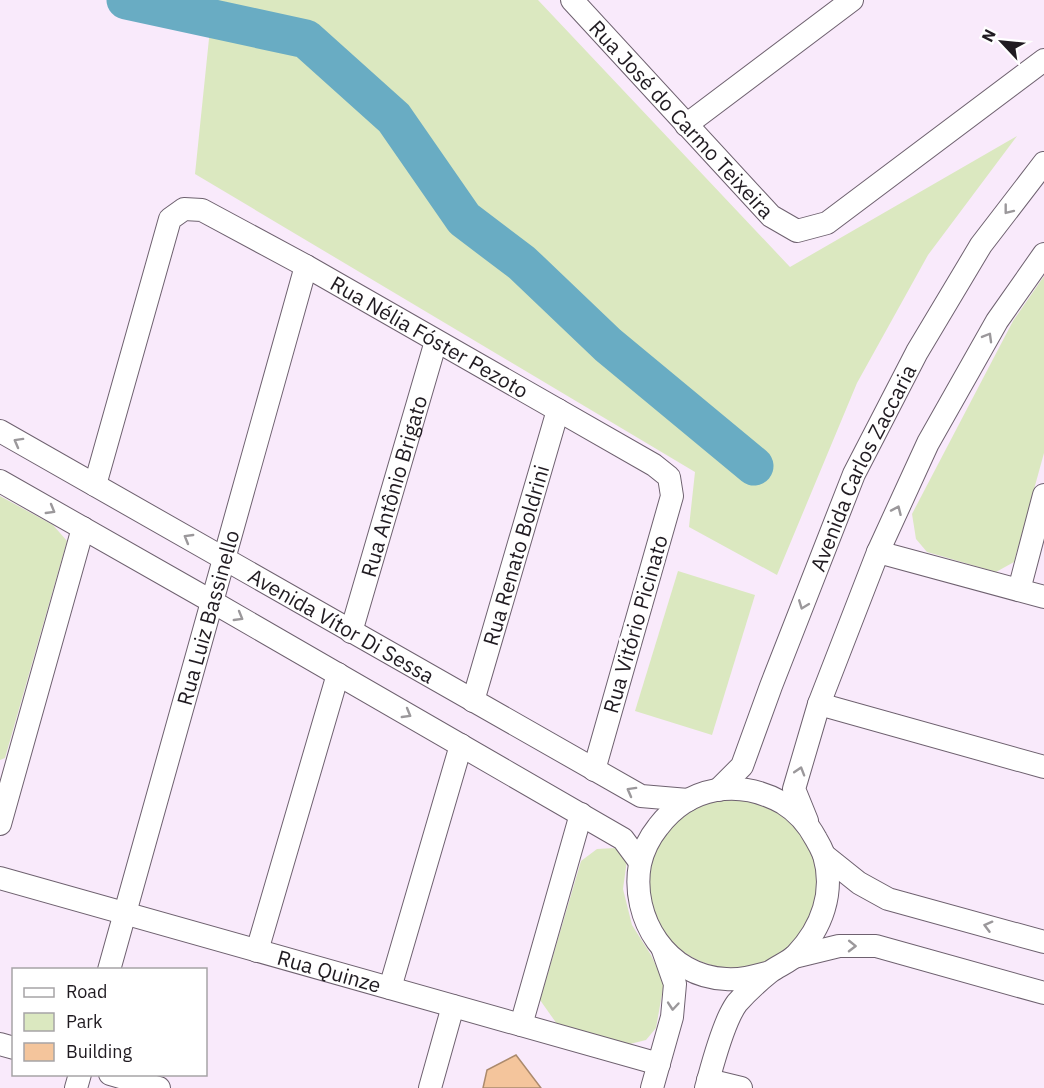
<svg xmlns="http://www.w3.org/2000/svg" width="1044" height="1088" font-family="'IBM Plex Sans',sans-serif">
  <rect width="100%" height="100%" fill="#f9eafb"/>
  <g fill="#dbe8c0">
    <polygon points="213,0 538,0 790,267 1017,136 928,255 857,383 777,575 689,527 695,472 195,174"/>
    <polygon points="1044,276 1044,453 1014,562 996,572 927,552 916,539 912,514 1013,321"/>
    <polygon points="0,496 53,525 67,541 5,758 0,760"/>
    <polygon points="678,571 755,595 712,735 635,711"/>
    <circle cx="733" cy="884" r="84"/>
    <polygon points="615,848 627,860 623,889 632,925 651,955 664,983 656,1028 646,1040 630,1044 557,1024 540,1000 581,861 597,849"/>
  </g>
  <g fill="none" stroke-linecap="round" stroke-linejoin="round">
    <polyline stroke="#69acc3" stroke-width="39" points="126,0 306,39 394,118 464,219 522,263 608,345 754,466"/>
  </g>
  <polygon fill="#f4c59c" stroke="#ab8a6d" stroke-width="1.5" points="516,1055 541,1088 483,1088 487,1070"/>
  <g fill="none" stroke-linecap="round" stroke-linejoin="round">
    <defs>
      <g id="minor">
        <path id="s1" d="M 572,0 L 771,216 L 797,231 L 827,223 L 1044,60"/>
        <polyline points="686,125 852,0"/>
        <path id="s2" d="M 0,431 L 641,796 L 688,800"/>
        <polyline points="0,481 211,601 623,839 640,862"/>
        <path id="s3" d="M 95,485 L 170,219 L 184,209 L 202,210 L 306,266 L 654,465 L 669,477 L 672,496 L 594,770"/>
        <polyline points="878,552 1044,597"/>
        <polyline points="1019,590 1044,495"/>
        <path id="s4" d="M 351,632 L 436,341"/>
        <path id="s5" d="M 473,701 L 558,410"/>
        <polyline points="819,704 1044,767"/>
        <path id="s6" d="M 718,790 L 742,766 L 771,686 L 854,474 L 917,352 L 981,245 L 1044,163"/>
        <polyline points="807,821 794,789 819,704 878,552 928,443 997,321 1044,254"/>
        <polyline points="0,824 83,528"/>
        <polyline points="824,855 859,883 888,899 1044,942"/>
        <path id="s7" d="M 0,878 L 659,1064"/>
        <polyline points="257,951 338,674"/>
        <polyline points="794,957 839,946 876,946 1044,993"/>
        <path id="s8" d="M 109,970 L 306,266"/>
        <polyline points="390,988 461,745"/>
        <polyline points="521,1025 581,814"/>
        <polyline points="0,1044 14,1048"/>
        <polyline points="110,1074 159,1088"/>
        <polyline points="708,1080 741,1088"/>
        <polyline points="76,1088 80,1074"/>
        <polyline points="430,1088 453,1006"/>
        <polyline points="652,1088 672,1017 675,984 663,950"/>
        <path d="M 706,1088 C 713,1063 719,1038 730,1015 C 732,1011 734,1007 737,1003 C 745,994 760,980 770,972 C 778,966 789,962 796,955 C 822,928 835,892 824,855 C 822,850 819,844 816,839 C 808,824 798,812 783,803 C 738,778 689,786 658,827 C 650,837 643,851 640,864 C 630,918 667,977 726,979 C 742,980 755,976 770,972"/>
      </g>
    </defs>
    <use href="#minor" stroke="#6e616f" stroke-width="24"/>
    <use href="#minor" stroke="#fff" stroke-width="22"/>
  </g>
  <defs><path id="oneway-chevron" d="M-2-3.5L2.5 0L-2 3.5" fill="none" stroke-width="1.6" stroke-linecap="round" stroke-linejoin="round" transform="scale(1.5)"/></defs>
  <g stroke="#9b989b">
    <use href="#oneway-chevron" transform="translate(1008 210) rotate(128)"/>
    <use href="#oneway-chevron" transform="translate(988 337) rotate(-60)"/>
    <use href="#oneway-chevron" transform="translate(18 442) rotate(-151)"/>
    <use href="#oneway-chevron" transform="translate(51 510) rotate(30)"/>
    <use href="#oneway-chevron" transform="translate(897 510) rotate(-66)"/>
    <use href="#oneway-chevron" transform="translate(188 538) rotate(-150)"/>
    <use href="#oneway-chevron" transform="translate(803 605) rotate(111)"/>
    <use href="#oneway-chevron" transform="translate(239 617) rotate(30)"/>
    <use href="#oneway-chevron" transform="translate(407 714) rotate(30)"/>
    <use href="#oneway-chevron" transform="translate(800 771) rotate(-73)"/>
    <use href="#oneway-chevron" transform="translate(631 791) rotate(-151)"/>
    <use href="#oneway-chevron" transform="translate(988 926) rotate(-165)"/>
    <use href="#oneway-chevron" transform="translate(852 946) rotate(1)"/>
    <use href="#oneway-chevron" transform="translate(673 1006) rotate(95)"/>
  </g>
  <g text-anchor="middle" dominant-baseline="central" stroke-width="6" stroke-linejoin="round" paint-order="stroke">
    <g font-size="21" fill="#201b21" stroke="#fff">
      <text stroke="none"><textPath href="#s1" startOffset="162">Rua José do Carmo Teixeira</textPath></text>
      <text stroke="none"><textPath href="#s3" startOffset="572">Rua Nélia Fóster Pezoto</textPath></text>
      <text stroke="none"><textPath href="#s6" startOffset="356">Avenida Carlos Zaccaria</textPath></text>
      <text stroke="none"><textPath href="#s4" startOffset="152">Rua Antônio Brigato</textPath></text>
      <text stroke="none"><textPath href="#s5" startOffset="152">Rua Renato Boldrini</textPath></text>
      <text stroke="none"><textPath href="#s8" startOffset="366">Rua Luiz Bassinello</textPath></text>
      <text transform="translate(635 624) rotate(-74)">Rua Vitório Picinato</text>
      <text stroke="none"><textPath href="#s2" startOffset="393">Avenida Vítor Di Sessa</textPath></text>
      <text stroke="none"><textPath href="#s7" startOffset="342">Rua Quinze</textPath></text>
    </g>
  </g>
  <rect x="12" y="968" width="195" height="108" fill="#ffffff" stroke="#a6a4a6" stroke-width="1.5"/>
  <rect x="24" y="988" width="30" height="9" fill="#ffffff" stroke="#a6a4a6" stroke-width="1.5"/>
  <text x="66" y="998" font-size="18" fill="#201b21">Road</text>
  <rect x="24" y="1013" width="30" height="18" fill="#dbe8c0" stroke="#a6a4a6" stroke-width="1.5"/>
  <text x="66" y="1028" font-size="18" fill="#201b21">Park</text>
  <rect x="24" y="1043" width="30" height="18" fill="#f4c59c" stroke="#a6a4a6" stroke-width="1.5"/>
  <text x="66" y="1058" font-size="18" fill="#201b21">Building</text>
  <g transform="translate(1002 42) rotate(296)" stroke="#ffffff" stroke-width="4.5" paint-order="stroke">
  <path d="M0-4.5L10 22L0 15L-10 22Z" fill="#201b21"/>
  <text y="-9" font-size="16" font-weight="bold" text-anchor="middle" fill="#201b21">N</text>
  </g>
</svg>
